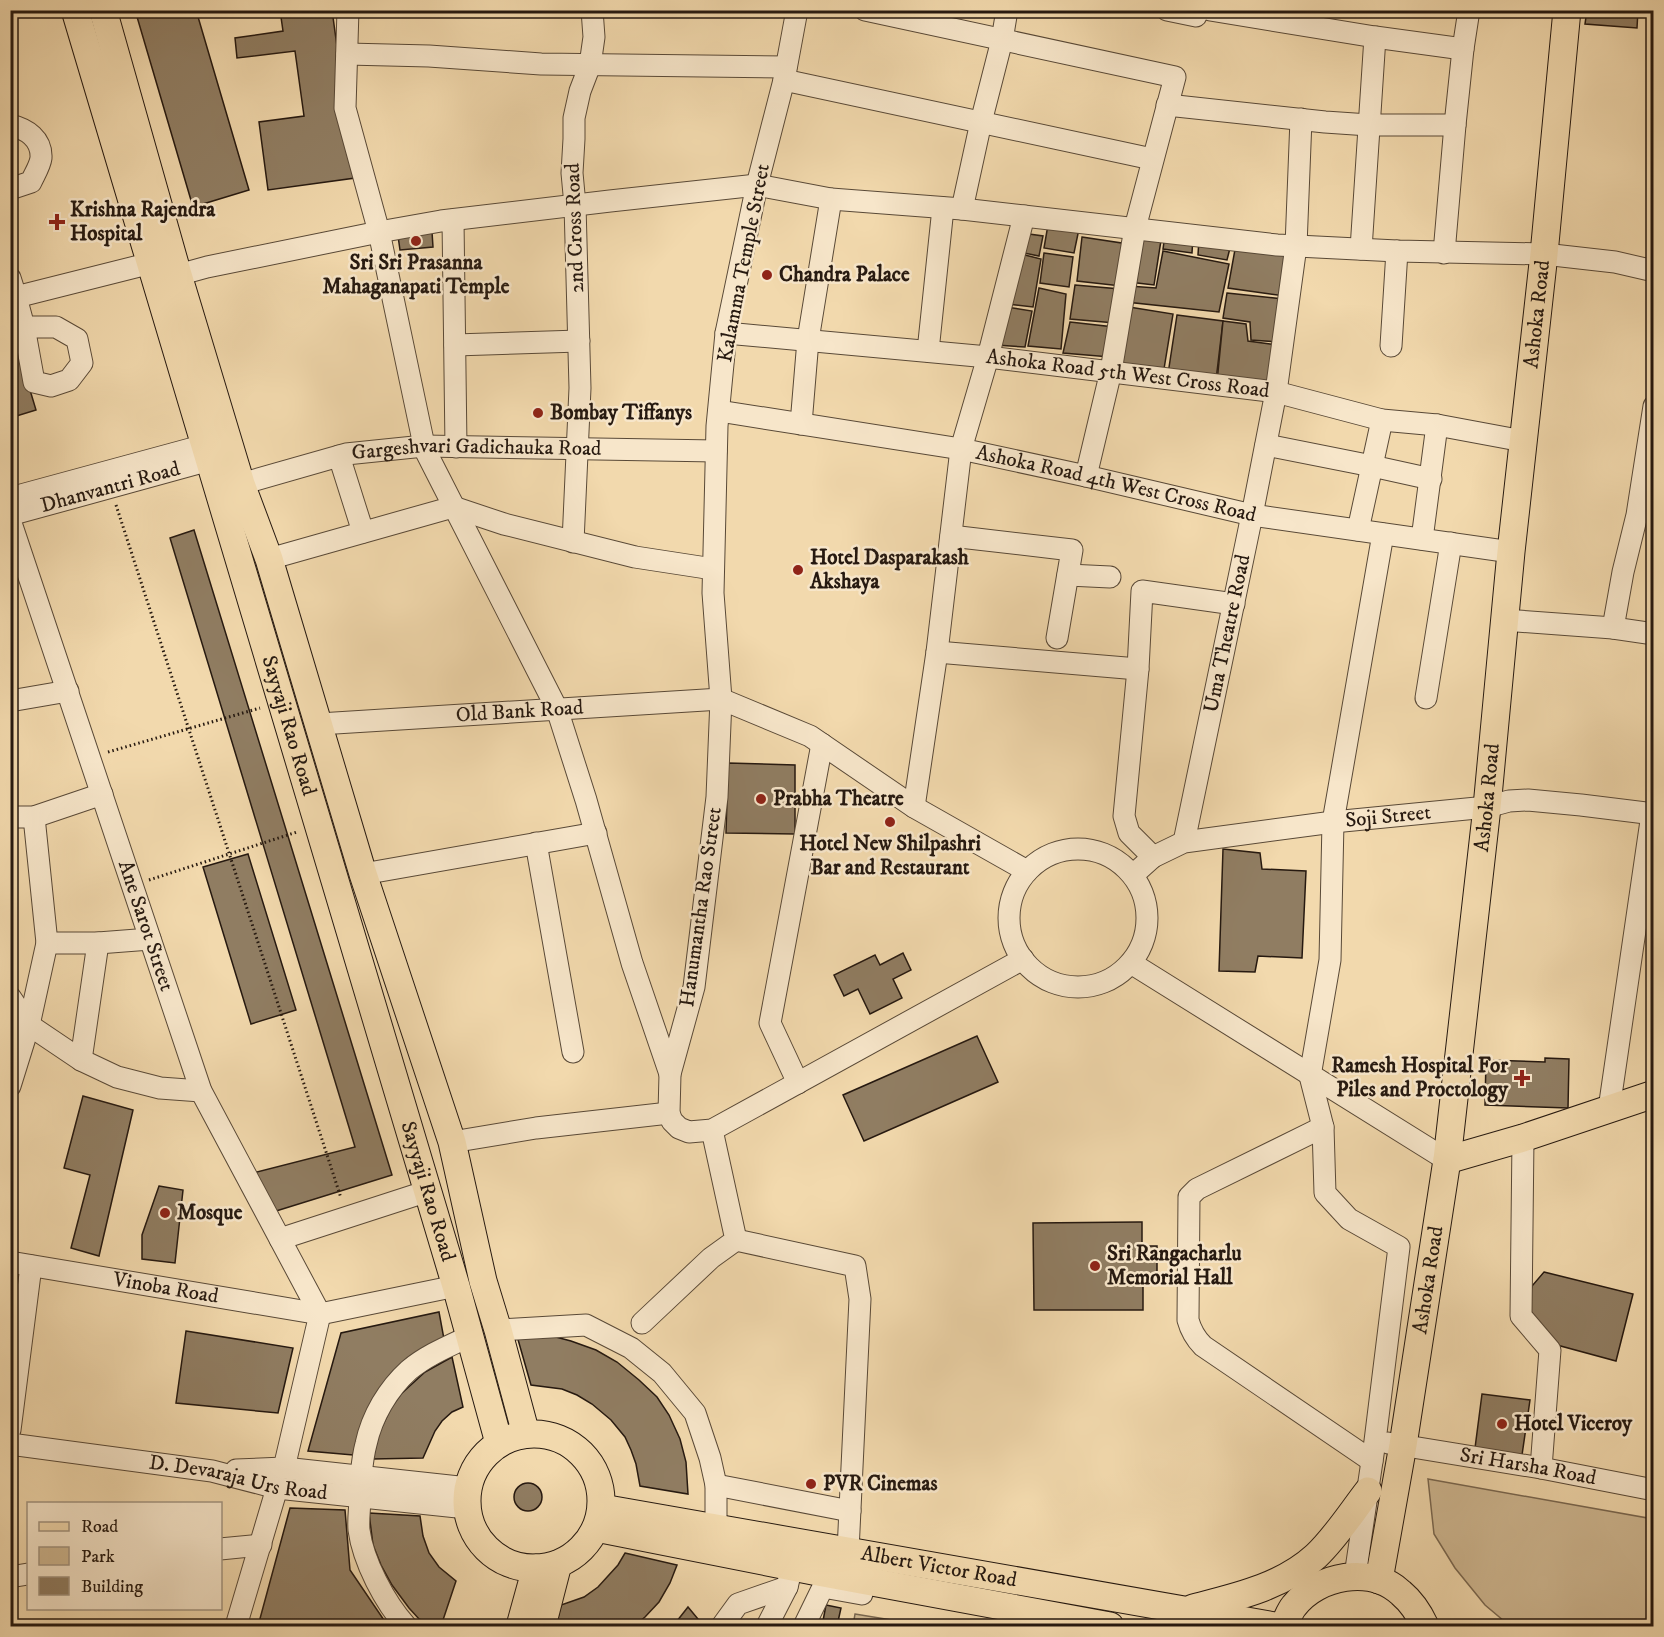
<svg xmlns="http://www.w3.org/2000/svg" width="1664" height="1637" font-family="'IM FELL DW Pica',serif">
  <rect width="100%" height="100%" fill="#f2d9ad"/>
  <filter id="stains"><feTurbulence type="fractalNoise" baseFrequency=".00333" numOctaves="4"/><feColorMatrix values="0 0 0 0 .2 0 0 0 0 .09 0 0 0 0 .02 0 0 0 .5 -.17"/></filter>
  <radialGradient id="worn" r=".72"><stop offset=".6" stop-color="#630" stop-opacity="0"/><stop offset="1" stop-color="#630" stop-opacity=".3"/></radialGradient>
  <g fill="#cfb892" stroke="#7a6851" stroke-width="1.5">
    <polygon points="1428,1479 1653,1519 1653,1626 1510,1626 1485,1605 1455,1568 1434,1534"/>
    <polygon points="855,1614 928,1626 853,1626"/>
  </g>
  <g fill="#907d62" stroke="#261910" stroke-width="1.5">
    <polygon points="135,10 196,10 249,190 193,207"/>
    <polygon points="280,10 332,10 355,178 268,190 259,122 304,116 295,51 237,58 235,38 283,31"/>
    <polygon points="1587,10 1638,10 1637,28 1585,24"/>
    <polygon points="1049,219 1080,224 1074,253 1044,248"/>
    <polygon points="432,232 433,247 400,250 398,236"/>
    <polygon points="1139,232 1162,234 1154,285 1129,282"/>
    <polygon points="1029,234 1043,236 1039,256 1024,253"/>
    <polygon points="1165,235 1193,237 1192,253 1163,249"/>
    <polygon points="1082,237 1128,244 1121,286 1077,281"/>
    <polygon points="1199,239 1231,244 1227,260 1198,255"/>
    <polygon points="1236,244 1291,248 1285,296 1228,288"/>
    <polygon points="1163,251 1229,264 1219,312 1126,302 1129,286 1156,288"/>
    <polygon points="1044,253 1073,257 1069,287 1040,283"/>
    <polygon points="1021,254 1041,259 1033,307 1008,304"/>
    <polygon points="1075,285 1120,289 1115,323 1070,319"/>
    <polygon points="1039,288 1066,294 1061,349 1028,346"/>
    <polygon points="1227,293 1283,299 1278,342 1251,340 1250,322 1223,318"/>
    <polygon points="1006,307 1032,311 1025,347 996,345"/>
    <polygon points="1129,307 1173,314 1163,375 1116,369"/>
    <polygon points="1177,315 1223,321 1216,380 1168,374"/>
    <polygon points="1223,321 1246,324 1248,341 1278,345 1273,388 1217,382"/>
    <polygon points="1070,322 1114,327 1110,357 1063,353"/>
    <polygon points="10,323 36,410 10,418"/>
    <polygon points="194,530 392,1175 260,1216 253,1173 355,1147 170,538"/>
    <polygon points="728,763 795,765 795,834 726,833"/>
    <polygon points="1223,849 1260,853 1262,869 1306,871 1302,958 1258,956 1255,972 1219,971"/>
    <polygon points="248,854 296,1010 251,1024 203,867"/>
    <polygon points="903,953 911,970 893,979 902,998 870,1014 858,989 844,996 834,975 875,955 880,965"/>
    <polygon points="977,1036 998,1082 864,1141 843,1095"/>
    <polygon points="1545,1058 1569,1059 1568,1108 1485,1105 1486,1060 1545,1062"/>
    <polygon points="83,1096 133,1110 99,1256 71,1248 90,1175 64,1168"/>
    <polygon points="159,1186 183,1190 175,1263 142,1259 142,1235"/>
    <polygon points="1139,1222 1142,1222 1142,1246 1157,1246 1157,1285 1143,1285 1143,1310 1034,1310 1033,1223"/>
    <polygon points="10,1266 17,1267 10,1305"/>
    <polygon points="1544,1272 1633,1294 1616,1361 1557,1345 1535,1321 1531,1311 1529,1299 1532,1286"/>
    <polygon points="439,1312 444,1339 362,1422 353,1455 308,1451 341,1333"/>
    <polygon points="186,1331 293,1348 278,1413 176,1403"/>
    <polygon points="517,1336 552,1336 571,1341 596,1350 617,1362 639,1380 657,1397 669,1415 680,1439 686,1462 688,1494 640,1486 636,1464 631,1450 625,1437 611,1420 592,1404 577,1395 562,1389 531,1385"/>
    <polygon points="452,1357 463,1407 452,1412 442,1421 435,1431 423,1458 373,1459 379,1433 391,1408 401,1394 425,1372"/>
    <polygon points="1482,1394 1530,1400 1522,1455 1475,1448"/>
    <circle cx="528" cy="1497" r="14"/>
    <polygon points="290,1508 345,1510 350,1570 388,1626 258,1626"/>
    <polygon points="369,1513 420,1516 423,1536 429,1553 439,1567 456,1581 441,1626 432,1626 419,1619 409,1608 392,1585 381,1565 373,1545"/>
    <polygon points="625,1553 677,1565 670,1583 659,1602 645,1617 634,1626 556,1626 561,1605 584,1597 598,1587 618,1565"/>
    <polygon points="826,1605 841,1608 837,1626 822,1626"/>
    <polygon points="688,1607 698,1619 693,1626 673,1626"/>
  </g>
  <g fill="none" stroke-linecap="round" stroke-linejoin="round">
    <defs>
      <g id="minor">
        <polyline points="348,10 345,108 379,232 425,450 557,709 586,800 632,963 670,1074"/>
        <polyline points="797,10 784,80 757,185 726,333 717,426 713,593 721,699 717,797 694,987 670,1074 669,1113 672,1121 679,1128 689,1132 712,1130 1023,959"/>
        <polyline points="865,10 1175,77 1135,228 1111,371 1086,476"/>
        <polyline points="1167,10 1196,16 1198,10"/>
        <polyline points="1210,10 1375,37 1463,49"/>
        <polyline points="347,54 429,56 541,64 786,67"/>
        <polyline points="784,80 1152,159"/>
        <polyline points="1167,105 1325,122 1369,125 1455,125 1444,253"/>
        <path d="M 10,125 C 27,129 42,139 41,158 C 40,166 34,175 31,182 L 10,189"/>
        <polyline points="1455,125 1463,49 1469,10"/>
        <polyline points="962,209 981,122 1002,40 1007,10"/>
        <polyline points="453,220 456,447"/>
        <polyline points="1361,249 1375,37"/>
        <polyline points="178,275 207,267 379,232 441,221 610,201 757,185 831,199 962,209 1277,245 1397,251 1544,254 1615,262 1654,271"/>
        <polyline points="10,278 16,297 151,263"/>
        <polyline points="10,298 16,297 24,327 34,382 51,386 69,380 82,363 77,339 56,327 24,327"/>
        <path id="s1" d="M 726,333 L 988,357 L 1276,392 L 1382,420 L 1437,425 L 1523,441"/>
        <polyline points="455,345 579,341"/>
        <polyline points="1391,346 1397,251"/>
        <polyline points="928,351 943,208"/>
        <path id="s2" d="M 719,411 L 961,449 L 1086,476 L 1252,515 L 1511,552"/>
        <polyline points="801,424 808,340 831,199"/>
        <polyline points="1266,445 1372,466 1431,479"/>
        <polyline points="339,456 363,532"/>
        <path id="s3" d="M 241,484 L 346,454 L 424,446 L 716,451"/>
        <polyline points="10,498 205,445"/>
        <path id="s4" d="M 10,515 L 210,460"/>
        <path id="s5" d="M 10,520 L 201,1091 L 320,1314"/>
        <polyline points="1358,530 1382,420"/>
        <polyline points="951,536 1072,550 1057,638"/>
        <polyline points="1422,539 1437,425"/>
        <polyline points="573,542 580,388 575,205 572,173 574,139 574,118 580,91 590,65 594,37 592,10"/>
        <polyline points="269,559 453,507 504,524 635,557 713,569"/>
        <polyline points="1068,575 1110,577"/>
        <polyline points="1504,620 1613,628 1654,634"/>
        <polyline points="1613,628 1623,572 1637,515 1654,406"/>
        <polyline points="937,652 1138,669"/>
        <polyline points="1426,698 1451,543"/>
        <polyline points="10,701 68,691"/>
        <path id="s6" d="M 319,724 L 721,699 L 810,736 L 914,807 L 1027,871"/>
        <polyline points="914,807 937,652 961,449 988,357 1024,216"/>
        <polyline points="10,817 34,817 102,794"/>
        <polyline points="34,817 47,943 98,943 150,939"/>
        <path id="s7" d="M 1184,842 L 1252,515 L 1276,392 L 1296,246 L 1301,119"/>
        <polyline points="536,843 573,1052"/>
        <circle cx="1078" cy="918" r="69"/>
        <polyline points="1153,857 1129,833 1124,816 1138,669 1142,591 1234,604"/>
        <polyline points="363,874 596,833"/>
        <path id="s8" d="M 1133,875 L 1153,857 L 1184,842 L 1333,822 L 1487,807 L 1509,801 L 1528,800 L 1581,805 L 1654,814"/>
        <polyline points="1131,963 1447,1160"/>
        <polyline points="10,997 29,1025 81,1060 117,1077 160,1088 201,1091"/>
        <polyline points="81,1060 98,943"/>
        <polyline points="798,1083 770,1023 822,744"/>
        <polyline points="10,1086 29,1025 47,943"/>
        <polyline points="1609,1109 1652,814"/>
        <path d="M 1323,1127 L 1197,1189 L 1189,1197 L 1188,1320 C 1191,1331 1195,1338 1203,1346 L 1372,1461"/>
        <polyline points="1523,1138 1521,1316 1550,1350 1541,1468"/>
        <polyline points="452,1142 536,1128 669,1113"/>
        <polyline points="280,1239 428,1191"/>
        <polyline points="736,1240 855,1266 860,1299 848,1551"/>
        <path id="s9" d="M 10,1262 L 320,1314 L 456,1286"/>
        <polyline points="642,1323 711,1258 736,1240 712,1130"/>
        <polyline points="498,1330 586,1325 631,1348 662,1373 695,1413 710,1458 716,1485 716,1527"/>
        <polyline points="10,1430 31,1266"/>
        <path id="s10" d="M 1388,1443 L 1541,1468 L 1654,1490"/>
        <path id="s11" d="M 10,1444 L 212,1471 L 277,1488 L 467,1508"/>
        <polyline points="284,1468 320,1314"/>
        <polyline points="236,1470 284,1468 468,1488"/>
        <path d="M 361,1476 C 362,1466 363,1455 366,1444 C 372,1416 388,1389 409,1370 C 427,1355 449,1346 470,1336"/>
        <polyline points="716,1485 850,1511"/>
        <path d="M 360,1497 C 360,1507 358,1519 359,1530 C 363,1561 385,1603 406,1626"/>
        <polyline points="220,1549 261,1545"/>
        <polyline points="1355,1576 1375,1441 1399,1247 1349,1219 1325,1193 1323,1127 1310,1076 1330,960 1333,822 1383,534"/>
        <polyline points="10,1577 28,1574"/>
        <polyline points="236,1626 277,1488"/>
        <polyline points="722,1626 738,1604 787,1587"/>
        <polyline points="767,1626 787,1587 789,1579"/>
        <polyline points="804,1626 823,1587 862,1594"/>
      </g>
      <g id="major">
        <path id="s12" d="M 75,10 L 456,1286 L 499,1443"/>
        <polyline points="103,10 178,275 241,484 269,559 363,874 452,1142 483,1281 498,1330 526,1434"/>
        <polyline points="1447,1160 1523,1138 1654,1094"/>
        <circle cx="534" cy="1501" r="67"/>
        <path id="s13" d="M 602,1508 L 1275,1626"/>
        <polyline points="596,1528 818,1572 1110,1626"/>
        <path id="s14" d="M 1379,1580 L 1403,1445 L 1447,1160 L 1487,807 L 1511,552 L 1544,254 L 1567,10"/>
        <path d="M 1193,1608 C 1236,1597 1282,1587 1316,1556 C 1336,1537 1351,1513 1368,1491"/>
        <polyline points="520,1626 536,1568"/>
        <polyline points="542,1626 558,1564"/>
        <path d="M 1283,1626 C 1287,1620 1289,1612 1294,1606 C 1318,1575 1371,1565 1401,1593 C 1413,1603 1419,1613 1425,1626"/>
      </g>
    </defs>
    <use href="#minor" stroke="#594937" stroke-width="23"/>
    <use href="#major" stroke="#261910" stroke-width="29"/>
    <g stroke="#261910" stroke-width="3" stroke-dasharray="1.5 3" stroke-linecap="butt">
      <polyline points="116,505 341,1198"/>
      <polyline points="108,752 260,708"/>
      <polyline points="149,880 297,832"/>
    </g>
    <use href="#minor" stroke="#f7e6ca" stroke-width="21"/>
    <use href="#major" stroke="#f2d9ad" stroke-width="27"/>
  </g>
  <g fill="#8f2418" stroke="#f7e6ca" stroke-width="2">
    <path d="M54 213h6v6h6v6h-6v6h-6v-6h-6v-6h6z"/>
    <circle cx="416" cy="241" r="6"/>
    <circle cx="767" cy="275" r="6"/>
    <circle cx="538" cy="413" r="6"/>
    <circle cx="798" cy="570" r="6"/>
    <circle cx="761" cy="799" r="6"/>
    <circle cx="890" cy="822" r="6"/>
    <path d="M1519 1069h6v6h6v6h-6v6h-6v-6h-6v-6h6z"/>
    <circle cx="165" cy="1213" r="6"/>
    <circle cx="1095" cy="1266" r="6"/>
    <circle cx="1502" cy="1424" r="6"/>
    <circle cx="811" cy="1484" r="6"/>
  </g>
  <g text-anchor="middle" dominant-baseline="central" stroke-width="5" stroke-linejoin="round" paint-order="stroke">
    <g font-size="21" font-weight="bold" fill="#261910" stroke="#f7e6ca" text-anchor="start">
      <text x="70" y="210">Krishna Rajendra<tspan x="70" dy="24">Hospital</tspan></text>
      <text x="416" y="263" text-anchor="middle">Sri Sri Prasanna<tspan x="416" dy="24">Mahaganapati Temple</tspan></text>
      <text x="779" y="275">Chandra Palace</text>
      <text x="550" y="413">Bombay Tiffanys</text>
      <text x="810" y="558">Hotel Dasparakash<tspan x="810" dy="24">Akshaya</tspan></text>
      <text x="773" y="799">Prabha Theatre</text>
      <text x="890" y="844" text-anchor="middle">Hotel New Shilpashri<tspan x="890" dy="24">Bar and Restaurant</tspan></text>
      <text x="1508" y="1066" text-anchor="end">Ramesh Hospital For<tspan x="1508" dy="24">Piles and Proctology</tspan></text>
      <text x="177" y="1213">Mosque</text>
      <text x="1107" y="1254">Sri Rangacharlu<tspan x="1107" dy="24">Memorial Hall</tspan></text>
      <text x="1514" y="1424">Hotel Viceroy</text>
      <text x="823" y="1484">PVR Cinemas</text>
    </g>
    <g font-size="21" fill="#261910" stroke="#f7e6ca">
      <text transform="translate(575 228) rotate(-92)">2nd Cross Road</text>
      <text transform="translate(744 263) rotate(-79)">Kalamma Temple Street</text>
      <text stroke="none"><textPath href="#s14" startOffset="1276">Ashoka Road</textPath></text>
      <text stroke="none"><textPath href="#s1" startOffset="404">Ashoka Road 5th West Cross Road</textPath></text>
      <text stroke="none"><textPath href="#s3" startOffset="240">Gargeshvari Gadichauka Road</textPath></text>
      <text stroke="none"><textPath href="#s2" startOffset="404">Ashoka Road 4th West Cross Road</textPath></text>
      <text stroke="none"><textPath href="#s4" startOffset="104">Dhanvantri Road</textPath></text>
      <text stroke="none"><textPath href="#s7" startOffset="213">Uma Theatre Road</textPath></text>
      <text stroke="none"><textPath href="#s6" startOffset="201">Old Bank Road</textPath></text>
      <text stroke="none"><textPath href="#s12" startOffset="747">Sayyaji Rao Road</textPath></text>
      <text stroke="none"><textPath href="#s14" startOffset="790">Ashoka Road</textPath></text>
      <text stroke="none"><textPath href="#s8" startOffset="267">Soji Street</textPath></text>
      <text transform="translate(701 907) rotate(-82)">Hanumantha Rao Street</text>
      <text stroke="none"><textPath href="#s5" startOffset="428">Ane Sarot Street</textPath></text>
      <text stroke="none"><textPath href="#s12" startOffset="1233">Sayyaji Rao Road</textPath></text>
      <text stroke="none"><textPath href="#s14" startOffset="304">Ashoka Road</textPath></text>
      <text stroke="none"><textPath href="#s9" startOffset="158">Vinoba Road</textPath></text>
      <text stroke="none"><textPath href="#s10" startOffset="142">Sri Harsha Road</textPath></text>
      <text stroke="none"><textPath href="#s11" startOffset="231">D. Devaraja Urs Road</textPath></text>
      <text stroke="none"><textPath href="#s13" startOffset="342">Albert Victor Road</textPath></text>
    </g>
  </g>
  <rect width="1664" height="1637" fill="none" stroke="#f2d9ad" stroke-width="36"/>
  <rect x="12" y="12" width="1640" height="1613" fill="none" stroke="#261910" stroke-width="3"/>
  <rect x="18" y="18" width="1628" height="1601" fill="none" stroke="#261910" stroke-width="1.5"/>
  <rect x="27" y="1502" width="195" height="108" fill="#f7e6ca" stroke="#a39480" stroke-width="1.5"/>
  <rect x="39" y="1522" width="30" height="9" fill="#f2d9ad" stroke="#a39480" stroke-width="1.5"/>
  <text x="81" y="1532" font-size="18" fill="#261910">Road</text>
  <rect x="39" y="1547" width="30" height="18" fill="#cfb892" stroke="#a39480" stroke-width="1.5"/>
  <text x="81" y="1562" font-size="18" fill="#261910">Park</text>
  <rect x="39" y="1577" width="30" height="18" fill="#907d62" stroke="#a39480" stroke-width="1.5"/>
  <text x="81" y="1592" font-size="18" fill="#261910">Building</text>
  <rect width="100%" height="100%" filter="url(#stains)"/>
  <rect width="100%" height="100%" fill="url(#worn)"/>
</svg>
